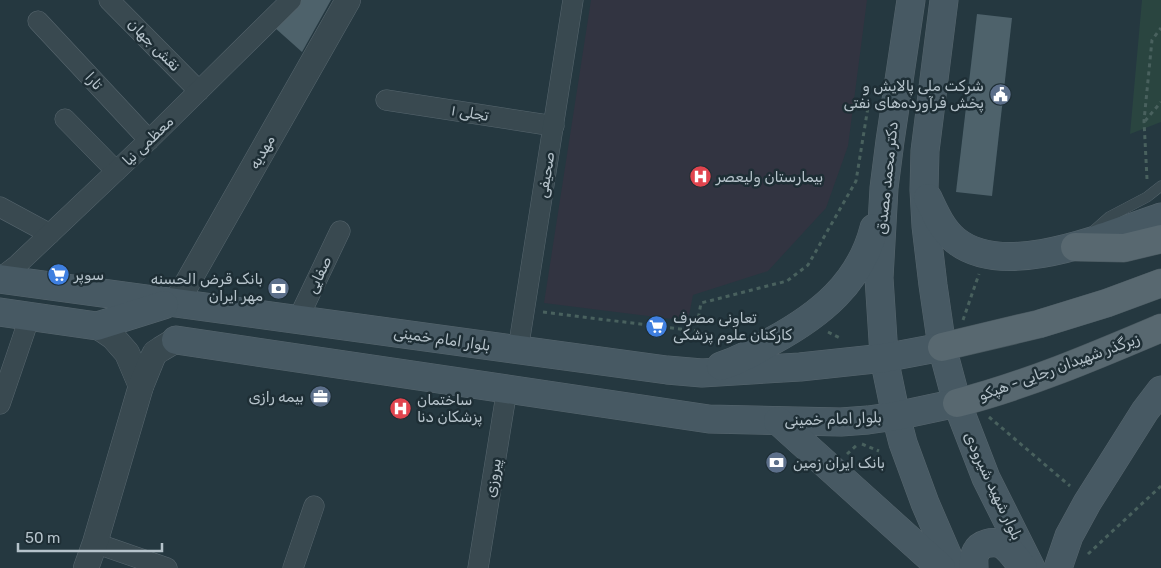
<svg xmlns="http://www.w3.org/2000/svg" width="1161" height="568" font-family="Rubik,'Noto Sans Arabic',sans-serif">
  <rect width="100%" height="100%" fill="#253840"/>
  <polygon fill="#323441" points="591,0 867,0 848,146 826,208 768,271 693,295 688,321 544,303"/>
  <polygon fill="#2a4540" points="1142,0 1161,0 1161,122 1130,134"/>
  <g fill="#4e626b">
    <polygon points="300,0 331,0 302,52 274,27"/>
    <polygon points="977,14 1012,18 992,196 956,192"/>
  </g>
  <g fill="none" stroke-linecap="round" stroke-linejoin="round">
    <defs>
      <polyline id="service" points="1092,232 1109,217 1147,197 1161,186"/>
      <g id="minor">
        <polyline points="109,0 199,91"/>
        <polyline points="38,21 149,140"/>
        <polyline points="386,100 554,126"/>
        <polyline points="65,119 116,171"/>
        <polyline points="0,207 50,234"/>
        <polyline points="0,278 16,266 149,140 291,0"/>
        <polyline points="298,319 340,231"/>
        <polyline points="518,350 573,0"/>
        <polyline points="0,404 30,316"/>
        <polyline points="95,543 167,568"/>
        <polyline points="293,568 314,506"/>
        <polyline points="478,568 507,389"/>
      </g>
      <g id="tertiary">
        <polyline points="174,303 184,289 348,0"/>
        <polyline points="97,326 113,337 127,353 141,386"/>
        <polyline points="86,568 95,543 141,386 152,359 155,353 161,349 176,340"/>
      </g>
      <g id="secondary">
        <polyline points="911,0 890,141 884,188 879,278 883,340 884,358 896,416 903,443 925,503 953,568"/>
        <polyline points="944,0 925,151 924,190 926,226 933,285 942,347 957,403 986,478 1031,568"/>
        <path d="M 928,198 C 935,213 942,229 955,240 C 1005,281 1108,235 1161,217"/>
        <polyline points="0,279 667,370 702,373 800,367 884,358 942,347"/>
        <polyline points="0,312 97,326 164,305"/>
        <polyline points="176,340 709,419 841,422 868,420 896,416 957,403"/>
        <path d="M 721,366 C 739,360 756,351 772,341 C 820,315 860,283 874,228"/>
        <polyline points="778,421 941,568"/>
        <path d="M 974,568 C 974,563 973,557 976,552 C 980,543 993,541 1001,544 C 1009,548 1018,561 1023,568"/>
        <polyline points="1058,568 1069,536 1087,503 1145,411 1161,390"/>
      </g>
      <g id="primary">
        <polyline points="1075,247 1124,248 1161,239"/>
        <polyline points="942,347 1039,324 1107,303 1161,283"/>
        <path d="M 957,403 C 1027,385 1095,356 1161,328"/>
      </g>
    </defs>
    <use href="#service" stroke="#57666e" stroke-width="11"/>
    <use href="#minor" stroke="#57666e" stroke-width="21"/>
    <use href="#tertiary" stroke="#57666e" stroke-width="26"/>
    <use href="#secondary" stroke="#57666e" stroke-width="29"/>
    <use href="#primary" stroke="#46555c" stroke-width="29"/>
    <g stroke="#49615e" stroke-width="3" stroke-dasharray="4 4" stroke-linecap="butt">
      <polyline points="1145,121 1161,102"/>
      <polyline points="1147,179 1144,121 1152,40 1161,28"/>
      <polyline points="543,312 696,331 701,303 787,281 808,265 856,181 868,107"/>
      <polyline points="963,320 979,274"/>
      <polyline points="828,332 842,339"/>
      <polyline points="989,417 1070,486"/>
      <polyline points="862,444 879,451"/>
      <polyline points="847,454 857,445"/>
      <polyline points="1088,554 1161,486"/>
    </g>
    <use href="#service" stroke="#394950" stroke-width="10"/>
    <use href="#minor" stroke="#394950" stroke-width="20"/>
    <use href="#tertiary" stroke="#394950" stroke-width="25"/>
    <use href="#secondary" stroke="#475963" stroke-width="28"/>
    <use href="#primary" stroke="#586870" stroke-width="28"/>
  </g>
  <defs>
    <symbol id="civic-disc" viewBox="-11 -11 22 22"><circle r="9.5" fill="#5c6f8a" stroke="#1e2e35"/><path d="M-.6-6.5H3V-4.5H.6V-3L4-1V1h2V6H-6V1h2V-1L-.6-3ZM-1.2 2.5V6h2.4V2.5Z" fill="#fff"/></symbol>
    <symbol id="hospital-disc" viewBox="-11 -11 22 22"><circle r="9.5" fill="#e0444e" stroke="#1e2e35"/><path d="M-5-5h3v3.5h4V-5h3V5h-3V1.5h-4V5h-3Z" fill="#fff"/></symbol>
    <symbol id="supermarket-disc" viewBox="-11 -11 22 22"><circle r="9.5" fill="#3f7fe0" stroke="#1e2e35"/><path d="M-6-5.5h2.5l.6 2H6L4.5 2H-2.5L-4.4-4H-6ZM-1.5 3.2a1.3 1.3 0 1 0 .1 0ZM3 3.2a1.3 1.3 0 1 0 .1 0Z" fill="#fff"/></symbol>
    <symbol id="bank-disc" viewBox="-11 -11 22 22"><circle r="9.5" fill="#5c6f8a" stroke="#1e2e35"/><path d="M-6-4H6V4H-6ZM0-2.3a2.3 2.3 0 1 0 0 4.6a2.3 2.3 0 1 0 0-4.6Z" fill="#fff"/></symbol>
    <symbol id="office-disc" viewBox="-11 -11 22 22"><circle r="9.5" fill="#5c6f8a" stroke="#1e2e35"/><path d="M-6-3h4V-5.5h4V-3h4V5H-6ZM-1-4.5V-3h2v-1.5ZM-6 0V1H6V0Z" fill="#fff"/></symbol>
  </defs>
  <g fill-rule="evenodd">
    <use href="#civic-disc" x="988" y="82" width="25" height="25"/>
    <use href="#hospital-disc" x="688" y="164" width="25" height="25"/>
    <use href="#supermarket-disc" x="46" y="262" width="25" height="25"/>
    <use href="#bank-disc" x="266" y="276" width="25" height="25"/>
    <use href="#supermarket-disc" x="644" y="314" width="25" height="25"/>
    <use href="#office-disc" x="308" y="384" width="25" height="25"/>
    <use href="#hospital-disc" x="388" y="396" width="25" height="25"/>
    <use href="#bank-disc" x="764" y="450" width="25" height="25"/>
  </g>
  <g text-anchor="middle" dominant-baseline="central" stroke-width="5" stroke-linejoin="round" paint-order="stroke">
    <g font-size="15" fill="#b6c3cb" stroke="#1e2e35">
      <text transform="translate(154 45) rotate(45)">نقش جهان</text>
      <text transform="translate(94 81) rotate(47)">تارا</text>
      <text transform="translate(470 113) rotate(9)">تجلی ١</text>
      <text transform="translate(148 141) rotate(-44)">معظمی نیا</text>
      <text transform="translate(262 152) rotate(-60)">مهدیه</text>
      <text transform="translate(546 175) rotate(-81)">صحیفی</text>
      <text transform="translate(887 178) rotate(-84)">دکتر محمد مصدق</text>
      <text transform="translate(319 275) rotate(-65)">صفایی</text>
      <text transform="translate(442 339) rotate(8)">بلوار امام خمینی</text>
      <text transform="translate(1059 367) rotate(-20)">زیرگذر شهیدان رجایی - هپکو</text>
      <text transform="translate(833 419) rotate(-2)">بلوار امام خمینی</text>
      <text transform="translate(493 478) rotate(-81)">پیروزی</text>
      <text transform="translate(993 486) rotate(65)">بلوار شهید شیرودی</text>
    </g>
    <g font-size="15" fill="#b6c3cb" stroke="#1e2e35" text-anchor="start">
      <text x="984" y="86" text-anchor="end">شرکت ملی پالایش و<tspan x="984" dy="17">پخش فرآورده‌های نفتی</tspan></text>
      <text x="716" y="177">بیمارستان ولیعصر</text>
      <text x="74" y="275">سوپر</text>
      <text x="263" y="279" text-anchor="end">بانک قرض الحسنه<tspan x="263" dy="17">مهر ایران</tspan></text>
      <text x="673" y="318">تعاونی مصرف<tspan x="673" dy="17">کارکنان علوم پزشکی</tspan></text>
      <text x="304" y="397" text-anchor="end">بیمه رازی</text>
      <text x="417" y="400">ساختمان<tspan x="417" dy="17">پزشکان دنا</tspan></text>
      <text x="793" y="463">بانک ایران زمین</text>
    </g>
  </g>
  <path d="M18 543v8h144v-8" fill="none" stroke="#b6c3cb" stroke-width="2.5"/>
  <text x="25" y="543" font-size="15" fill="#b6c3cb" stroke="#1e2e35" stroke-width="4" paint-order="stroke">50 m</text>
</svg>
